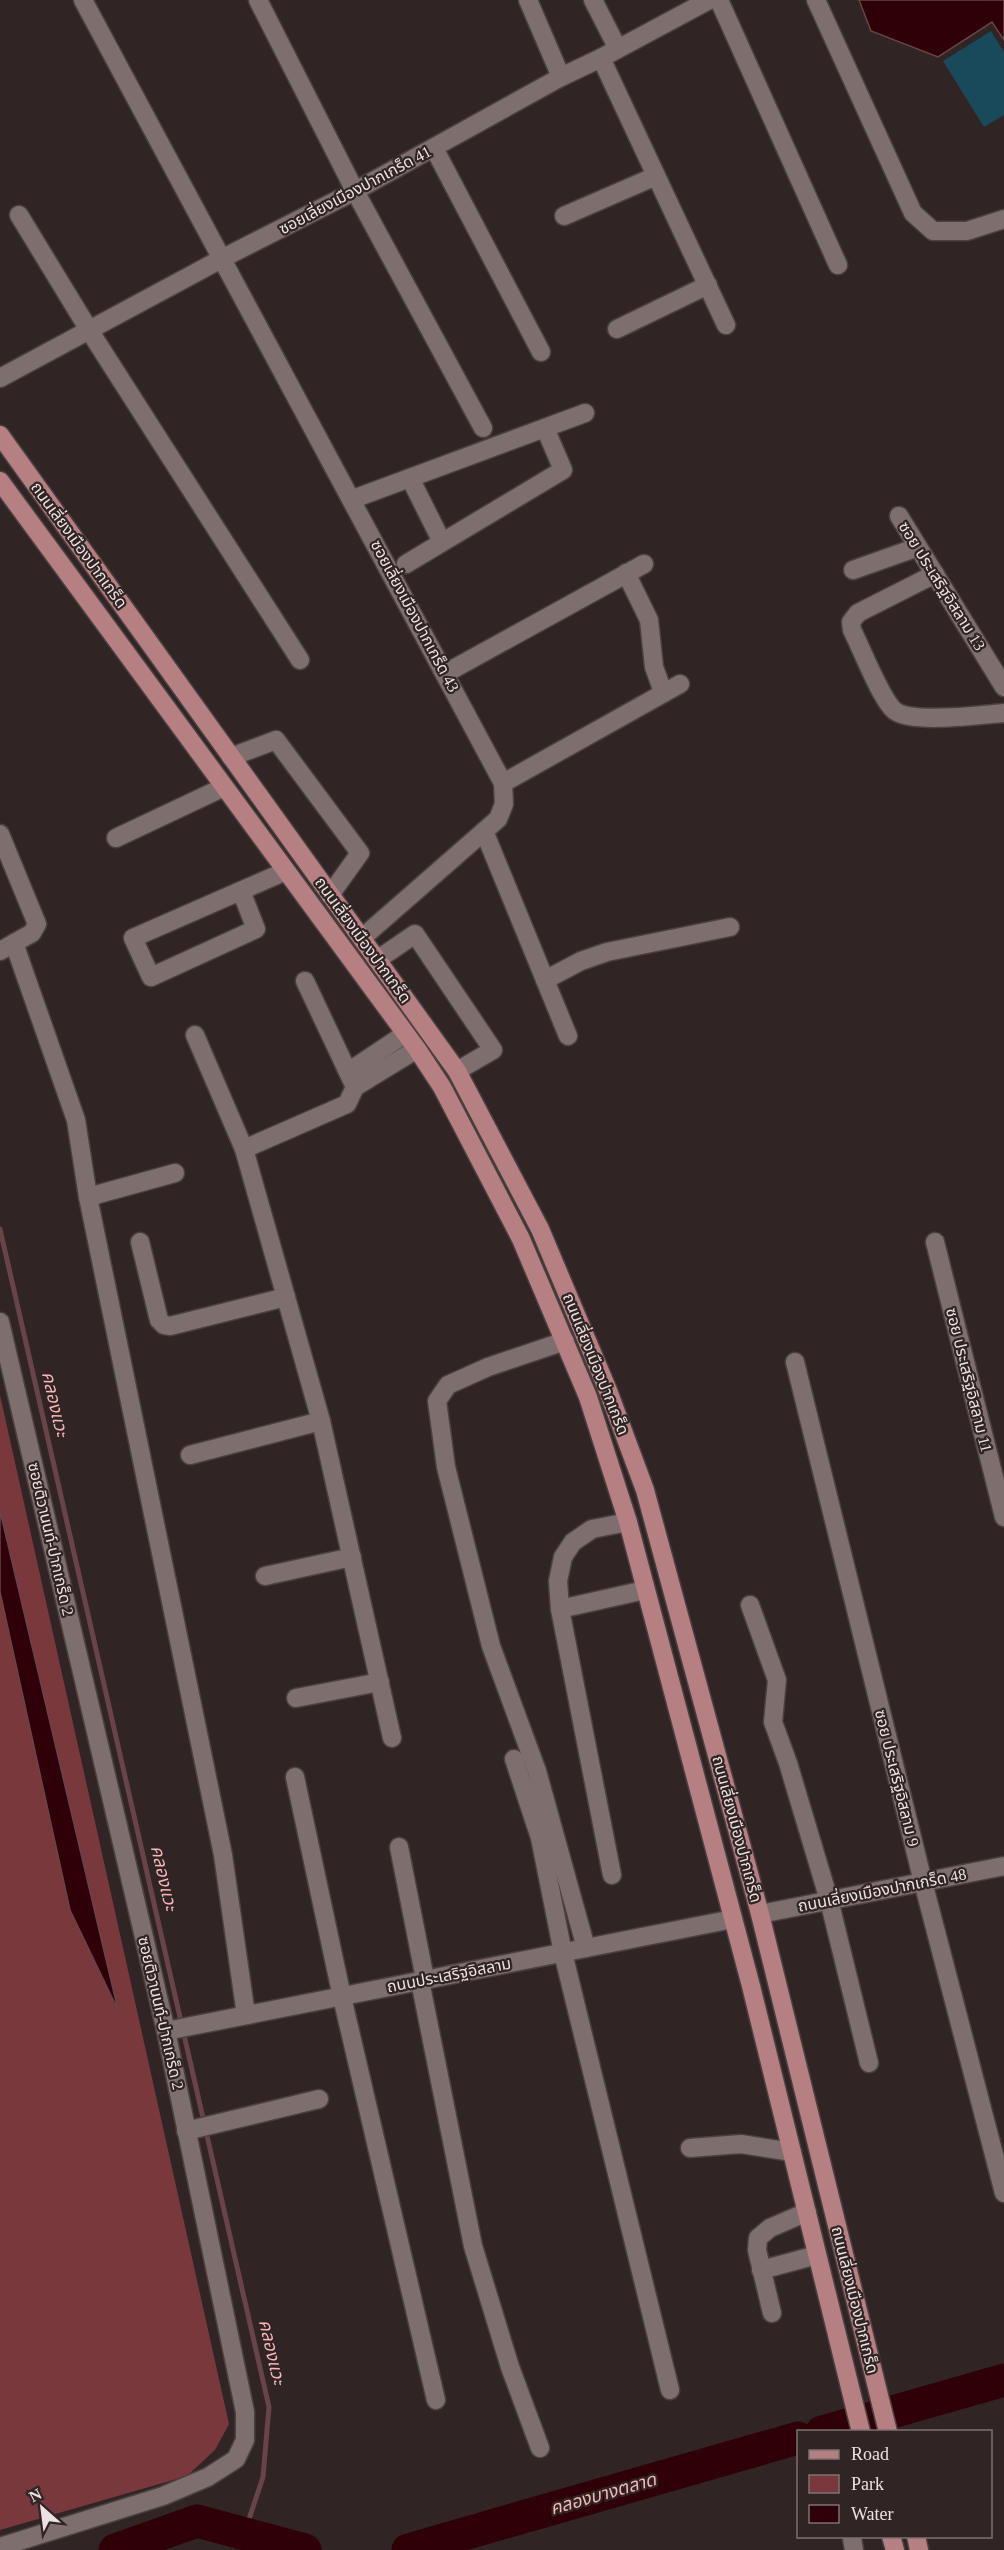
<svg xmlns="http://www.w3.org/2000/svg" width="1004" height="2550" font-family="'Times New Roman','Noto Sans Thai',serif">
  <rect width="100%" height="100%" fill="#312424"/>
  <polygon fill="#79383c" points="0,1395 229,2424 215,2450 187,2476 0,2530"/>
  <g fill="#2f0007" stroke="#684449" stroke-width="1.5">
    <polygon points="859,0 1004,0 1004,40 992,22 938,57 871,31"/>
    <polygon points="0,1511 118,2010 70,1910 0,1592"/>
  </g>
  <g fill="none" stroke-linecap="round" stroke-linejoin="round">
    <polyline stroke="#684449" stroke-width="5" points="0,1229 269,2407 263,2477 244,2534"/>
    <g stroke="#2f0007" stroke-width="33">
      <polyline points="822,2432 1004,2380"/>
      <polyline points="115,2550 197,2521 305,2550"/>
      <polyline points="408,2550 798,2438"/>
    </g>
  </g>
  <polygon fill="#194a5b" points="991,31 1004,52 1004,115 984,127 943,61"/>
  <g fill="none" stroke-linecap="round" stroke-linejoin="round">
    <defs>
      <g id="minor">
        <polyline points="83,0 503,783 504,804 498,819 362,938"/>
        <polyline points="258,0 355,191 483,428"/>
        <polyline points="528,0 561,77"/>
        <polyline points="593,0 618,49"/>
        <polyline points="719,0 838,265"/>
        <polyline points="816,0 913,213 933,231 967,231 1004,219"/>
        <polyline points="601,58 726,325"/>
        <polyline points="434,148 541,352"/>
        <polyline points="19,215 89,330 300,660"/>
        <polyline points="564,216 656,176"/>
        <polyline points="617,329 708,285"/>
        <polyline points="0,378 223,258 355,191 561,77 601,58 709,0"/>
        <polyline points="410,478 442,542"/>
        <polyline points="353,499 585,413"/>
        <polyline points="899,516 1004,687"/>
        <polyline points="406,564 563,470 545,428"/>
        <polyline points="853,570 918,547"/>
        <polyline points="626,573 649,620 654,667 663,692"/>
        <path d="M 935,574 L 858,613 L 851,622 L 852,630 C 861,647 881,700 895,711 C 913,724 980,715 1004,713"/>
        <polyline points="446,673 644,564"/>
        <polyline points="231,757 276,740 360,853 330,895"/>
        <polyline points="503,783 680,684"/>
        <polyline points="484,831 568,1036"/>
        <polyline points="0,834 37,924 32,933 0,951"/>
        <polyline points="116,838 224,787"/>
        <polyline points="241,891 256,929 151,977 133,938 286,871"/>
        <polyline points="14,943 76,1120 88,1197 223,1855 246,2015"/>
        <polyline points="377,960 415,934 493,1050 457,1071"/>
        <polyline points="545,980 581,961 607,952 730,927"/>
        <polyline points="195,1035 244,1149 321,1421 392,1738"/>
        <polyline points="348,1072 405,1034"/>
        <polyline points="355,1087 417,1049"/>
        <polyline points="244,1149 347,1104 355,1087 305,981"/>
        <polyline points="88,1197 175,1173"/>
        <polyline points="140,1242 159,1320 164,1325 170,1326 286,1297"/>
        <polyline points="935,1242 1004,1517"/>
        <polyline points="0,1322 166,2031 245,2412 245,2440 236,2459 208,2477 163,2496 0,2547"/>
        <polyline points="565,1341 488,1367 448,1385 437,1401 446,1467 491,1646 537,1771 586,1948"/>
        <polyline points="795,1362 923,1882 1004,2193"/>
        <polyline points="190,1455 321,1421"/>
        <polyline points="265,1576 352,1557"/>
        <polyline points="750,1605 777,1680 773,1722 788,1763 829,1900 869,2063"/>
        <polyline points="560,1609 645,1590"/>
        <polyline points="296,1698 380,1682"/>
        <polyline points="514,1759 540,1838 563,1953 670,2390"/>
        <polyline points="295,1777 342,1997 436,2400"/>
        <polyline points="399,1847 425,1979"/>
        <polyline points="612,1875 560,1609 558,1581 563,1557 573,1542 592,1529 628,1522"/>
        <polyline points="760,1914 1004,1866"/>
        <polyline points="420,1981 473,2246 510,2367 540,2448"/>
        <polyline points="166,2031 733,1919"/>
        <polyline points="186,2131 319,2099"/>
        <polyline points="690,2148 741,2144 792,2152"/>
        <polyline points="761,2270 817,2255"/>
        <polyline points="772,2313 757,2250 758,2238 770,2228 807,2212"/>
        <polyline points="852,2538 854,2550"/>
      </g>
      <g id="major">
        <polyline points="0,435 457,1071 540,1229 607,1388 645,1490 760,1914 888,2432"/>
        <polyline points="0,481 417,1049 442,1087 521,1239 588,1397 628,1522 751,1986 861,2432"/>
        <polyline points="891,2536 895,2550"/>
        <polyline points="916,2536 919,2550"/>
      </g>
    </defs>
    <use href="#minor" stroke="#4b4040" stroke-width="21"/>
    <use href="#major" stroke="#4b4040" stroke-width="21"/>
    <use href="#minor" stroke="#7e6e6e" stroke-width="18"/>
    <use href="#major" stroke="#b67f81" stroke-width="18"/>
  </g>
  <g text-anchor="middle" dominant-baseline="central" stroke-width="4.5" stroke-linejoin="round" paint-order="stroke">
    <g font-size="16" fill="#ece2e2" stroke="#312424">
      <text transform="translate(355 190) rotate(-28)">ซอยเลี่ยงเมืองปากเกร็ด 41</text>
      <text transform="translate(79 545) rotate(54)">ถนนเลี่ยงเมืองปากเกร็ด</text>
      <text transform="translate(942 586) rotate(58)">ซอย ประเสริฐอิสลาม 13</text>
      <text transform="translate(415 616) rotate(62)">ซอยเลี่ยงเมืองปากเกร็ด 43</text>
      <text transform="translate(363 940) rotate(54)">ถนนเลี่ยงเมืองปากเกร็ด</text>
      <text transform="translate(596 1364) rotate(68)">ถนนเลี่ยงเมืองปากเกร็ด</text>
      <text transform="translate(969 1380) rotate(76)">ซอย ประเสริฐอิสลาม 11</text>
      <text transform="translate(51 1539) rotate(77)">ซอยติวานนท์-ปากเกร็ด 2</text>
      <text transform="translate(897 1778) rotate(76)">ซอย ประเสริฐอิสลาม 9</text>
      <text transform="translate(737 1829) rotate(75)">ถนนเลี่ยงเมืองปากเกร็ด</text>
      <text transform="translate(882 1890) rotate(-11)">ถนนเลี่ยงเมืองปากเกร็ด 48</text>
      <text transform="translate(449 1975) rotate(-11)">ถนนประเสริฐอิสลาม</text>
      <text transform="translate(161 2013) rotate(77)">ซอยติวานนท์-ปากเกร็ด 2</text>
      <text transform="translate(855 2300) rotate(76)">ถนนเลี่ยงเมืองปากเกร็ด</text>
    </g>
    <g font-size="18" font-style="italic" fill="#f7b5b6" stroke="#312424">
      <text transform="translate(55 1404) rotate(77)">คลองแวะ</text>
      <text transform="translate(164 1878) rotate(77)">คลองแวะ</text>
      <text transform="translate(272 2352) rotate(77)">คลองแวะ</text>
      <text transform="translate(603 2494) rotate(-16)">คลองบางตลาด</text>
    </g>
  </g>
  <rect x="797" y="2430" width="195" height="108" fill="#312424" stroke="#7c7070" stroke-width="1.5"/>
  <rect x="809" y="2450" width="30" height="9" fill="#b67f81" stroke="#7c7070" stroke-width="1.5"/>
  <text x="851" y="2460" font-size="18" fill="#ece2e2">Road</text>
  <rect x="809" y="2475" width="30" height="18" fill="#79383c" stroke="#7c7070" stroke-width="1.5"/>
  <text x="851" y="2490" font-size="18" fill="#ece2e2">Park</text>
  <rect x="809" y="2505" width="30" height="18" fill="#2f0007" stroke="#7c7070" stroke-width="1.5"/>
  <text x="851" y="2520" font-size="18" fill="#ece2e2">Water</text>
  <g transform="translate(42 2508) rotate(332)" stroke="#312424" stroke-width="4.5" paint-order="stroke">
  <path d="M0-4.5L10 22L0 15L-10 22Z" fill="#ece2e2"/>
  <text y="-9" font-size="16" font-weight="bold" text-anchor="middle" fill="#ece2e2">N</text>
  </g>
</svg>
